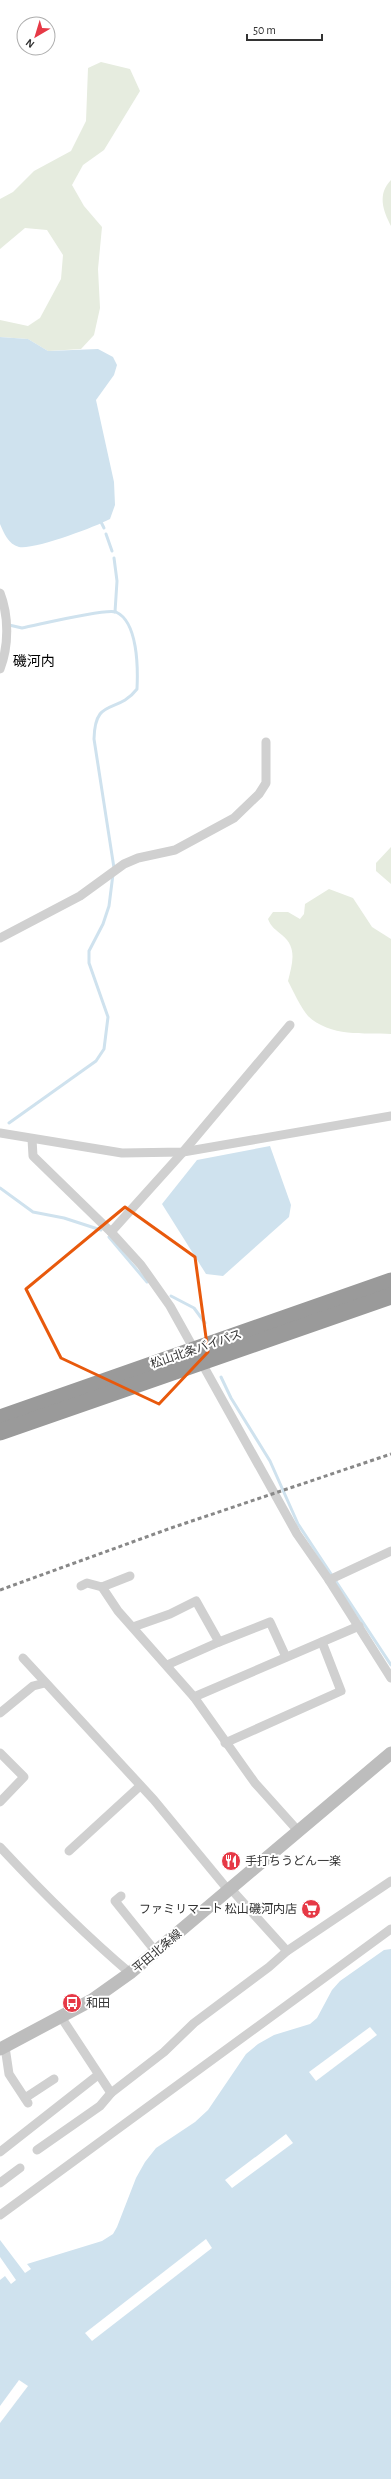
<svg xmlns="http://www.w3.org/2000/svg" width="391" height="2479" font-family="'Alegreya Sans','Noto Sans JP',sans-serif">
  <rect width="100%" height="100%" fill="#fff"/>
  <g fill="#e6ecdf">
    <polygon points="101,62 130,69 140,91 104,150 83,165 72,185 84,206 102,227 98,269 100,308 94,335 81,349 48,351 28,339 0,337 0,320 28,326 40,318 61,279 63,255 47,230 25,228 0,249 0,199 13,192 34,171 71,151 86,121 88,68"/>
    <path d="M 391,180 L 391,226 C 383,211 377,194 391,180 Z"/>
    <polygon points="391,847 391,884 376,871 376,863"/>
    <path d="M 329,889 L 353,898 L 372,927 L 391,939 L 391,1034 C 364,1033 330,1037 308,1016 C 301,1008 293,991 288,981 C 292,964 298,948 282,935 C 276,930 271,927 268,919 L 273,912 L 288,912 L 300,919 L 304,914 L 305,904 Z"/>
  </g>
  <g fill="#cfe2ee">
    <path d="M 0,337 L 28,339 L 48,351 L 98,349 L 113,357 L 117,365 L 114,375 L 96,400 L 114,482 L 115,505 L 110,519 C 95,527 34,550 19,547 C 8,544 4,533 0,524 Z"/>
    <polygon points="270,1146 291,1205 289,1217 223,1276 206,1274 162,1204 197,1160"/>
    <polygon points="391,1949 391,2479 0,2479 0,2280 5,2276 11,2284 16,2280 0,2257 0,2240 25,2273 31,2269 27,2264 102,2241 113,2234 117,2227 136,2178 145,2162 156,2148 195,2122 208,2110 246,2054 258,2044 274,2035 310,2024 317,2018 332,1990 340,1981 384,1950"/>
  </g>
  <g fill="#fff">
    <polygon points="370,2027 377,2035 316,2081 309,2072"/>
    <polygon points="286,2134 293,2143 232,2188 225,2180"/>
    <polygon points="206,2239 212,2248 92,2341 85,2333"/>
    <polygon points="19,2380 28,2386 0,2423 0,2406"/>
  </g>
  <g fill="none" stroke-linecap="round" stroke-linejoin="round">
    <g stroke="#cfe2ee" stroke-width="3">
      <polyline points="100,520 104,528"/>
      <polyline points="106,534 112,551"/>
      <polyline points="114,558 117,581 115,612"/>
      <path d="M 9,625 L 22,628 C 38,625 105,608 116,612 C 138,622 138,668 137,689 C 117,715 95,696 94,739 L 114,868"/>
      <polyline points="9,1123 96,1061 104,1049 108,1017 89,963 89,951 103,924 109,906 113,874"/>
      <polyline points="0,1188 33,1212 64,1218 101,1230"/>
      <polyline points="109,1237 147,1282"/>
      <polyline points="171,1296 194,1308 205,1323"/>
      <polyline points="221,1377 231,1398 270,1461 298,1524 391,1665"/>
    </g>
    <g stroke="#d0d0d0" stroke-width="9">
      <path d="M 0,593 C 9,616 9,646 0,669"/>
      <polyline points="0,938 80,896 124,864 138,858 175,850 234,818 259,794 266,783 266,742"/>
      <polyline points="0,1133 122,1153 183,1152 391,1116"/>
      <polyline points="32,1139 33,1156 111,1232 141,1265 170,1306 297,1534 329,1580 391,1678"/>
      <polyline points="111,1232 183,1152 290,1025"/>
      <polyline points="329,1580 391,1551"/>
      <polyline points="81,1586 87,1583 102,1587 130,1576"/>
      <polyline points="102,1587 118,1611 194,1697 255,1783 299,1832"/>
      <polyline points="133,1627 170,1614 196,1601 219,1642 167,1665"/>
      <polyline points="219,1642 270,1622 286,1657"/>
      <polyline points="23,1658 154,1800 229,1891"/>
      <polyline points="194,1697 359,1626"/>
      <polyline points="0,1713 33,1686 45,1683"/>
      <polyline points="225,1743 341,1691 322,1642"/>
      <polyline points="0,1753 24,1777 0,1802"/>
      <path d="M 0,1847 C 42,1892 84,1934 130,1973"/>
      <polyline points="69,1851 140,1786"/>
      <polyline points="231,1889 287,1951"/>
      <polyline points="121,1896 115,1901 156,1952"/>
      <polyline points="61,2017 111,2093"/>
      <polyline points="5,2047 9,2074 28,2103"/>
      <polyline points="25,2098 54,2079"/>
      <polyline points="37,2150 100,2106 111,2093 164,2052 194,2023 269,1967 287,1951 391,1881"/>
      <polyline points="0,2152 98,2075"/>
      <polyline points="0,2183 20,2168"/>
      <polyline points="0,2215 391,1929"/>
    </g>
    <polyline stroke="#bdbdbd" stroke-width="13" points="0,2049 92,2000 130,1973 391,1753"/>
    <g stroke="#9a9a9a" stroke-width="17">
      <polyline points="0,1418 391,1281"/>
      <polyline points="0,1432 391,1296"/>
    </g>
    <polyline stroke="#888" stroke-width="3" stroke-dasharray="4 3" stroke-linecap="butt" points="0,1590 171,1528 391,1454"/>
  </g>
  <path fill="none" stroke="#e8590c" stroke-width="3" stroke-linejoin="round" d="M 125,1207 L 195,1257 L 208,1352 L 159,1404 L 61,1358 L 26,1289 Z"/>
  <defs>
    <symbol id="restaurant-disc" viewBox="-11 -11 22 22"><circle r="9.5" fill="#e63946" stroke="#fff"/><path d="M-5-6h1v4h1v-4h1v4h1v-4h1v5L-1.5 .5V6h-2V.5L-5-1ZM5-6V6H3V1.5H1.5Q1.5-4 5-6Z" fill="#fff"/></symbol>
    <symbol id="supermarket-disc" viewBox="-11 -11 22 22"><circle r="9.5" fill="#e63946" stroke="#fff"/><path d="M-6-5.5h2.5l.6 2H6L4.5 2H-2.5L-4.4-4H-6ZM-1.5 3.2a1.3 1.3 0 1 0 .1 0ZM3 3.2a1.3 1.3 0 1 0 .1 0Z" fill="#fff"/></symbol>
    <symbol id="bus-disc" viewBox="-11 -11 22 22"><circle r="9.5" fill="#e63946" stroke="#fff"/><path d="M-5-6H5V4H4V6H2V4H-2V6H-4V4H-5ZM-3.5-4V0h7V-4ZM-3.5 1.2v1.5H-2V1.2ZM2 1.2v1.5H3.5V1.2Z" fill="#fff"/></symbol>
  </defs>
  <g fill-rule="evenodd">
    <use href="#restaurant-disc" x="220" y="1850" width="22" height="22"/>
    <use href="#supermarket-disc" x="300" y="1898" width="22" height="22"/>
    <use href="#bus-disc" x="61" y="1992" width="22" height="22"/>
  </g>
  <g text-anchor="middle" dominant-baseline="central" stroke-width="4" stroke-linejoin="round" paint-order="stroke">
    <g font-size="12" fill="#333" stroke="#fff">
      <text transform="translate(196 1349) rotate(-19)">松山北条バイパス</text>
      <text transform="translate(157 1951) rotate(-40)">平田北条線</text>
    </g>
    <g font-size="12" fill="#333" stroke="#fff" text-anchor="start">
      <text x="245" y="1861">手打ちうどん一楽</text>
      <text x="297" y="1909" text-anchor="end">ファミリマート 松山磯河内店</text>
      <text x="86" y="2003">和田</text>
    </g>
    <g font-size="14" fill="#000" stroke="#fff">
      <text x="34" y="662">磯河内</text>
    </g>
  </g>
  <g transform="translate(36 36) rotate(218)"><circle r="19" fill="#ffffff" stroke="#adadad"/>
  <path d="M0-3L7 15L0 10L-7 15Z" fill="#e63946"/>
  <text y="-6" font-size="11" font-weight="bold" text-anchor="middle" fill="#333333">N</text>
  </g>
  <path d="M247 34v6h75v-6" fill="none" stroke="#333333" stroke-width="2"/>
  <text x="253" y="34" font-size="12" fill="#333333" stroke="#ffffff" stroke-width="3" paint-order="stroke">50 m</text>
</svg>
